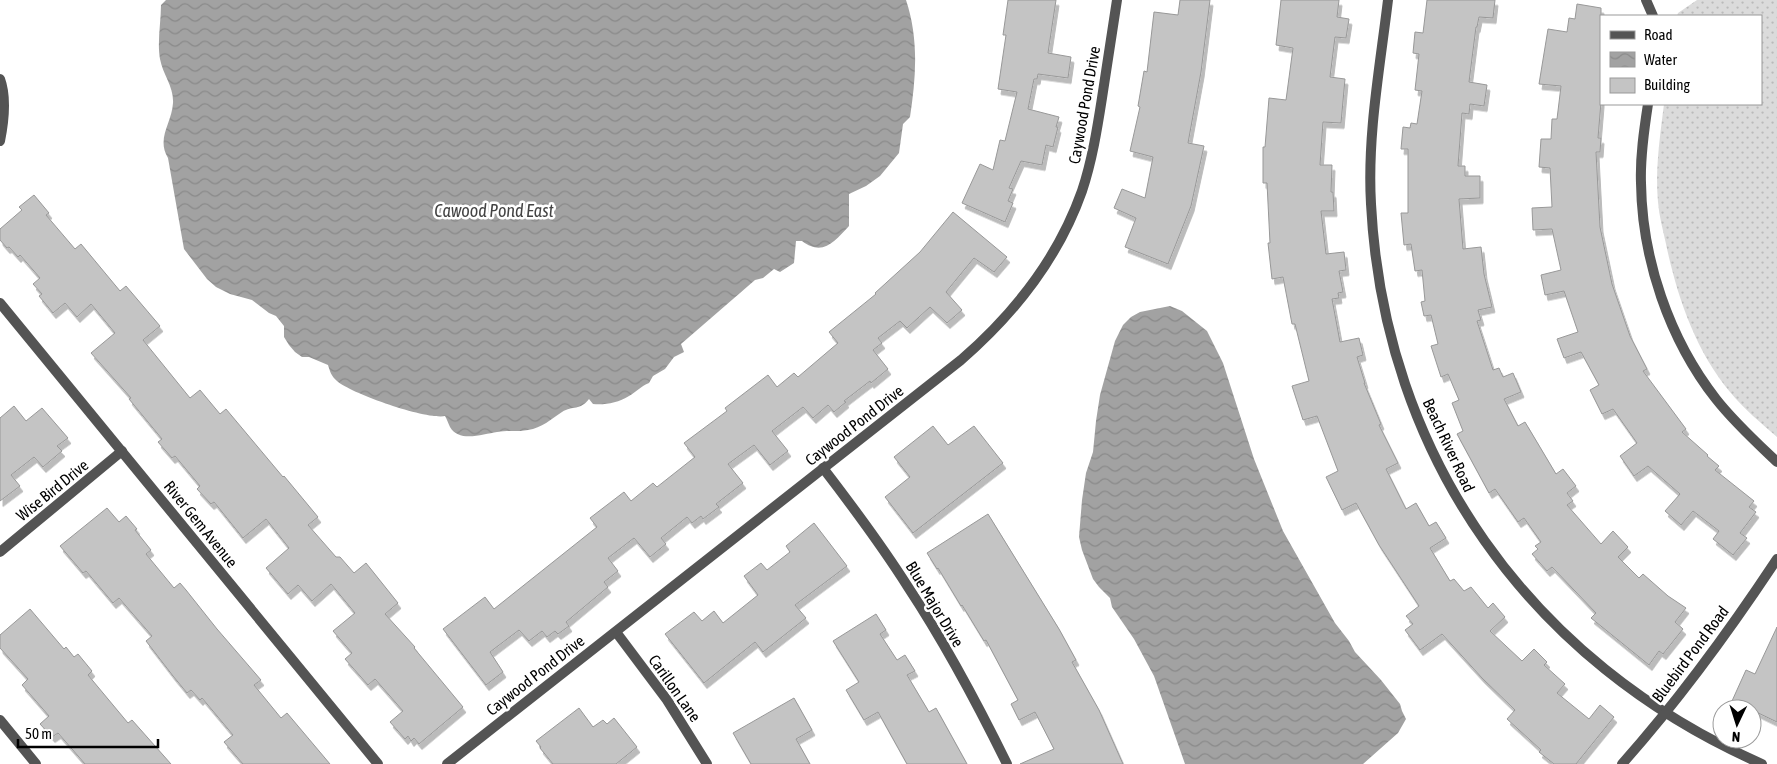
<svg xmlns="http://www.w3.org/2000/svg" width="1777" height="764" font-family="'Asap Condensed',sans-serif">
  <defs>
    <pattern id="grass-dots" width="8" height="8" patternUnits="userSpaceOnUse" patternTransform="scale(1.25)"><rect width="8" height="8" fill="#dbdbdb"/><path d="M2 2h.1M6 6h.1" fill="none" stroke="#bababa" stroke-width="1.8" stroke-linecap="round"/></pattern>
    <pattern id="water-waves" width="16" height="10" patternUnits="userSpaceOnUse" patternTransform="scale(1.25)"><rect width="16" height="10" fill="#a2a2a2"/><path d="M0 5q4-4 8 0t8 0" fill="none" stroke="#8a8a8a"/></pattern>
    <filter id="shadow"><feDropShadow dx="3" dy="5.5" stdDeviation="0" flood-color="#0004"/></filter>
  </defs>
  <rect width="100%" height="100%" fill="#fff"/>
  <path fill="url(#grass-dots)" d="M 1697,0 L 1777,0 L 1777,437 C 1761,423 1744,409 1730,392 C 1695,350 1677,296 1666,244 C 1663,230 1659,216 1658,202 C 1655,170 1660,136 1664,104 L 1761,104 L 1761,16 L 1677,16 L 1678,13 Z"/>
  <g fill="url(#water-waves)">
    <path d="M 166,0 L 906,0 C 919,39 916,78 910,117 L 903,124 L 899,153 L 880,176 L 866,186 L 849,194 L 849,226 C 835,241 823,257 802,241 L 796,241 L 794,263 L 780,272 L 774,269 L 763,278 L 755,280 L 681,344 L 684,352 L 674,357 L 665,369 L 653,376 L 649,383 C 641,386 636,392 629,396 C 618,403 605,405 593,404 L 589,399 C 580,411 573,405 562,412 C 551,419 542,428 528,430 C 518,432 507,430 497,432 C 483,434 459,443 450,427 C 448,423 447,419 445,416 C 427,420 352,394 337,381 C 331,376 330,371 328,365 L 309,357 L 302,357 L 295,352 L 289,345 L 284,337 L 284,326 L 276,316 L 269,313 L 252,300 L 230,294 L 216,287 L 207,279 L 184,249 L 168,158 C 156,138 172,123 173,103 C 174,87 163,75 160,59 C 157,42 161,22 161,5 Z"/>
    <polygon points="1170,306 1182,311 1207,331 1223,363 1254,459 1283,531 1335,623 1349,641 1355,652 1381,680 1400,704 1402,711 1406,719 1398,733 1363,764 1185,764 1154,676 1134,639 1112,607 1110,598 1099,587 1093,579 1082,550 1079,537 1082,500 1086,473 1093,452 1096,421 1100,395 1115,341 1123,325 1131,317 1140,312"/>
  </g>
  <g fill="#c4c4c4" stroke="#989898" filter="url(#shadow)">
    <polygon points="1008,0 1056,0 1048,53 1071,57 1068,78 1038,74 1037,79 1034,79 1028,109 1059,117 1056,127 1058,127 1053,147 1046,145 1042,165 1021,161 1009,188 1013,189 1008,201 1013,203 1005,222 962,203 980,164 993,170 1000,140 1005,141 1017,92 998,89 1006,35 1003,35"/>
    <polygon points="1180,0 1210,0 1201,72 1188,143 1204,146 1191,206 1168,264 1125,247 1136,218 1114,208 1122,189 1145,198 1153,157 1130,151 1140,107 1138,106 1144,71 1147,72 1154,12 1178,15"/>
    <polygon points="1281,0 1339,0 1337,17 1349,19 1346,38 1335,37 1330,77 1345,79 1341,123 1323,122 1320,165 1332,165 1331,192 1333,192 1334,211 1321,211 1326,254 1344,252 1346,270 1339,271 1343,292 1338,293 1339,298 1332,299 1340,342 1359,338 1363,355 1357,357 1365,383 1364,383 1381,424 1379,425 1398,463 1386,469 1406,509 1416,503 1429,526 1436,522 1446,538 1430,548 1450,581 1454,579 1464,591 1471,587 1488,608 1493,603 1505,617 1490,631 1522,661 1534,649 1547,662 1544,665 1565,684 1557,693 1589,719 1600,705 1614,717 1576,764 1554,764 1539,752 1541,750 1507,719 1515,710 1482,678 1442,634 1420,650 1405,630 1413,624 1406,616 1419,606 1379,545 1356,503 1342,510 1326,477 1338,471 1317,416 1303,420 1292,386 1309,381 1295,324 1292,324 1283,277 1272,279 1268,243 1270,243 1267,183 1263,183 1263,147 1265,147 1269,98 1286,100 1293,48 1276,45"/>
    <polygon points="1427,0 1495,0 1493,18 1479,17 1477,27 1476,27 1469,82 1487,85 1484,106 1470,104 1469,114 1462,113 1458,166 1465,166 1465,176 1480,176 1480,198 1459,199 1463,249 1481,247 1484,274 1492,307 1478,310 1481,320 1477,321 1493,370 1499,368 1503,377 1513,373 1521,392 1504,399 1518,426 1525,422 1556,474 1563,469 1576,486 1567,493 1573,501 1567,505 1601,544 1613,531 1628,547 1618,557 1639,578 1643,574 1668,596 1686,608 1675,622 1683,629 1663,654 1659,651 1649,665 1591,618 1596,613 1552,567 1547,571 1532,554 1538,549 1535,546 1541,542 1524,518 1518,522 1495,489 1489,493 1457,434 1463,431 1452,403 1459,400 1448,374 1441,377 1431,346 1438,344 1431,315 1424,316 1421,302 1425,301 1422,270 1415,271 1411,244 1404,245 1401,213 1408,213 1408,149 1401,149 1403,127 1410,128 1411,123 1417,124 1422,91 1415,90 1419,54 1413,53 1415,32 1423,33"/>
    <polygon points="1577,4 1601,8 1601,102 1598,138 1601,138 1600,152 1596,152 1600,227 1612,284 1630,336 1647,369 1643,371 1686,429 1682,432 1708,455 1707,456 1719,466 1715,470 1754,501 1749,507 1756,512 1740,533 1747,538 1733,555 1713,539 1719,531 1693,511 1681,525 1665,511 1680,494 1648,466 1634,476 1620,456 1637,443 1613,409 1602,414 1590,390 1599,385 1581,352 1564,358 1557,339 1578,332 1564,291 1545,295 1541,275 1561,270 1552,229 1533,230 1532,208 1552,207 1550,168 1539,167 1541,139 1551,139 1552,119 1557,119 1561,86 1539,84 1548,29 1567,32 1569,18 1575,19"/>
    <polygon points="34,195 49,213 46,215 75,249 81,244 120,291 126,286 160,326 143,340 190,398 200,390 220,414 226,409 283,477 284,476 318,517 308,525 336,557 340,557 354,573 366,563 398,603 385,614 415,647 414,648 463,707 419,744 414,738 411,741 408,736 405,739 390,722 403,711 375,679 368,685 345,659 352,653 333,631 355,613 331,584 312,601 298,585 288,594 266,568 289,548 266,519 243,538 214,502 211,504 197,489 200,486 175,456 172,458 158,442 162,439 129,399 131,398 91,353 115,333 91,304 77,317 65,303 53,313 39,296 42,294 33,284 40,278 20,255 18,257 9,247 7,248 0,240 0,229 22,210 19,207"/>
    <polygon points="953,212 1007,257 994,272 974,258 946,292 962,310 947,323 930,307 907,328 900,321 878,338 882,343 873,350 888,369 871,383 870,381 844,401 846,402 834,412 828,405 813,418 803,407 772,431 788,451 770,465 754,445 728,464 743,483 716,504 719,507 703,519 701,516 692,523 687,517 661,538 666,544 650,557 634,538 608,558 618,571 604,582 608,587 566,622 569,626 558,634 555,631 547,637 542,631 529,641 519,630 490,652 503,672 486,685 443,629 485,597 494,609 597,527 590,518 624,492 631,501 653,483 657,487 695,457 684,443 727,411 725,408 768,375 777,387 794,373 798,377 838,343 829,332 876,294 875,293 920,252"/>
    <polygon points="14,406 26,421 42,408 68,438 57,446 62,451 43,467 34,457 11,475 20,486 0,501 0,418"/>
    <polygon points="933,426 948,445 974,426 1003,463 913,533 885,497 910,477 894,457"/>
    <polygon points="107,508 119,522 126,516 137,529 135,530 151,550 146,554 174,588 180,583 186,590 217,629 261,680 254,685 281,718 287,713 330,764 243,764 224,742 233,735 202,698 200,700 191,690 187,693 173,676 146,641 152,636 119,598 113,603 86,571 83,573 60,546"/>
    <polygon points="988,514 1059,629 1076,660 1072,662 1099,710 1123,764 1020,764 1054,749 1035,712 1019,720 1011,704 1018,700 986,640 984,641 962,605 961,606 938,568 937,569 927,553"/>
    <polygon points="814,523 847,566 795,605 806,618 763,652 755,642 704,683 665,634 694,612 702,621 714,611 723,623 758,595 744,576 761,563 767,570 790,552 786,546"/>
    <polygon points="30,609 64,649 66,647 74,657 78,654 92,671 88,675 128,723 132,720 171,764 85,764 58,733 52,737 40,724 49,716 22,685 28,679 0,648 0,635"/>
    <polygon points="876,614 886,630 880,634 897,660 905,655 915,671 907,675 929,712 936,708 967,764 907,764 878,712 864,720 846,690 859,682 833,641"/>
    <polygon points="1777,627 1777,722 1752,710 1752,709 1732,701 1746,670 1755,674"/>
    <polygon points="794,698 812,730 796,739 810,764 751,764 733,733"/>
    <polygon points="579,708 593,727 603,720 607,724 614,718 637,747 616,764 553,764 540,748 541,747 536,741"/>
  </g>
  <g fill="none" stroke-linecap="round" stroke-linejoin="round">
    <g stroke="#545454" stroke-width="10">
      <path d="M 1388,0 C 1380,67 1367,136 1371,204 C 1384,457 1531,663 1762,764"/>
      <polyline points="1646,0 1653,16"/>
      <path d="M 1648,104 C 1644,130 1640,157 1641,183 C 1642,259 1669,339 1716,399 C 1734,422 1756,442 1777,462"/>
      <polyline points="0,303 378,764"/>
      <path d="M 823,468 C 853,507 882,546 908,587 C 945,643 977,703 1007,764"/>
      <polyline points="0,552 122,451"/>
      <polyline points="616,632 667,700 707,764"/>
      <polyline points="0,720 36,764"/>
      <path d="M 447,764 L 961,360 C 1014,314 1058,259 1082,191 C 1092,161 1097,130 1102,98 C 1107,65 1112,33 1117,0"/>
      <path d="M 1622,764 C 1679,700 1730,630 1777,559"/>
    </g>
    <path stroke="#545454" stroke-width="10" d="M 0,79 C 7,98 4,121 0,141"/>
  </g>
  <g text-anchor="middle" dominant-baseline="central" stroke-width="5" stroke-linejoin="round" paint-order="stroke">
    <g font-size="16" fill="#000" stroke="#fff">
      <text transform="translate(1084 105) rotate(-80)">Caywood Pond Drive</text>
      <text transform="translate(854 425) rotate(-38)">Caywood Pond Drive</text>
      <text transform="translate(1449 445) rotate(65)">Beach River Road</text>
      <text transform="translate(52 490) rotate(-39)">Wise Bird Drive</text>
      <text transform="translate(201 524) rotate(51)">River Gem Avenue</text>
      <text transform="translate(935 604) rotate(59)">Blue Major Drive</text>
      <text transform="translate(1690 654) rotate(-53)">Bluebird Pond Road</text>
      <text transform="translate(535 675) rotate(-38)">Caywood Pond Drive</text>
      <text transform="translate(675 688) rotate(55)">Carillon Lane</text>
    </g>
    <g font-size="18" font-style="italic" fill="#434343" stroke="#fff">
      <text x="494" y="210">Cawood Pond East</text>
    </g>
  </g>
  <rect x="1600" y="15" width="162" height="90" fill="#ffffff" stroke="#999999"/>
  <rect x="1610" y="31" width="25" height="8" fill="#545454" stroke="#999999"/>
  <text x="1644" y="40" font-size="15" fill="#000000">Road</text>
  <rect x="1610" y="52" width="25" height="15" fill="url(#water-waves)" stroke="#999999"/>
  <text x="1644" y="65" font-size="15" fill="#000000">Water</text>
  <rect x="1610" y="78" width="25" height="15" fill="#c4c4c4" stroke="#999999"/>
  <text x="1644" y="90" font-size="15" fill="#000000">Building</text>
  <g transform="translate(1737 724) rotate(184)"><circle r="24" fill="#ffffff" stroke="#999999"/>
  <path d="M0-4L9 19L0 12L-9 19Z" fill="#000000"/>
  <text y="-8" font-size="14" font-weight="bold" text-anchor="middle" fill="#000000">N</text>
  </g>
  <path d="M18 739v8h140v-8" fill="none" stroke="#000000" stroke-width="2.5"/>
  <text x="25" y="739" font-size="15" fill="#000000" stroke="#ffffff" stroke-width="4" paint-order="stroke">50 m</text>
</svg>
